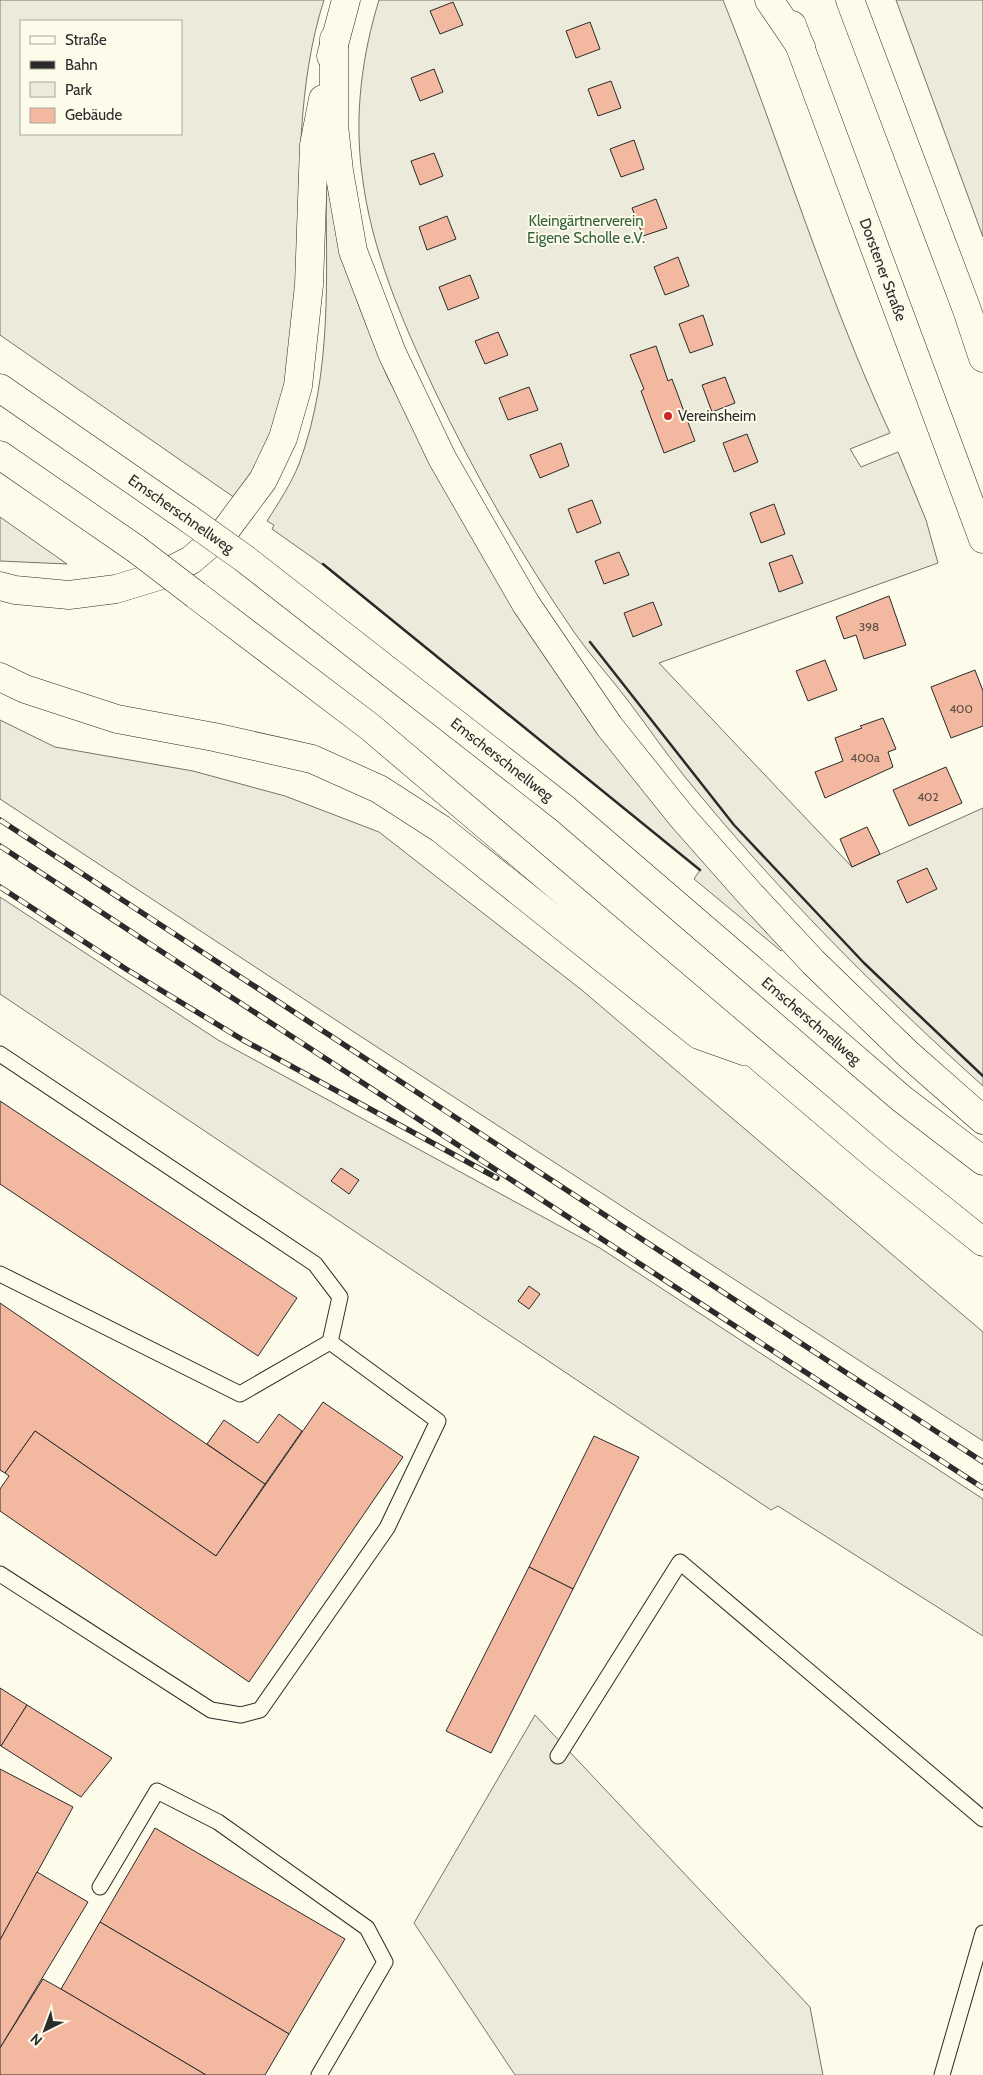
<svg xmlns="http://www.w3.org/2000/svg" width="983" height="2075" font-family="Cabin,sans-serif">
  <rect width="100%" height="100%" fill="#fdfbea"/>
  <g fill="#ecebdb" stroke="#74746e" fill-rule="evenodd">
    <path d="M 0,0 L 324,0 C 297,84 300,176 297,264 C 296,291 298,320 293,347 C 285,399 268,455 235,498 L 0,335 ZM 21,21 L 181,21 L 181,134 L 21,134 Z"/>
    <path d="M 379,0 L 723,0 C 781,144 825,293 890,433 L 850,449 L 861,467 L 898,452 L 926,520 L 938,563 L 659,663 L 852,867 L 983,808 L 983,1086 C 876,990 775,888 685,777 C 664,751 646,724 626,698 C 609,676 590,655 574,632 C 521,555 474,473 434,389 C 402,320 371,250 362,174 C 354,116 362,55 379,0 Z"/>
    <polygon points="896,0 983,0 983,237"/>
    <path d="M 326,180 L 342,253 L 359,306 L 387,376 L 445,487 L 784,948 L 781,951 L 694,879 L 700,870 L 323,565 L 272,529 L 274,525 L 267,521 C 279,502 291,484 299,464 C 333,373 326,275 326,180 Z"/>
    <polygon points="0,517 67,564 0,561"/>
    <polygon points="0,720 55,747 193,771 285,796 379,832 583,991 983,1332 983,1441 357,1034 0,799"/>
    <polygon points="0,897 218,1040 600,1248 983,1499 983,1636 778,1506 771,1510 0,994"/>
  </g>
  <polygon fill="#eceadb" stroke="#74746e" points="535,1715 810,2007 823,2075 515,2075 414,1923"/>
  <g fill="#f2b8a0" stroke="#2b2b2b">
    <polygon points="453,2 463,25 440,34 430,11"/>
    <polygon points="590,22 600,49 576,58 566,31"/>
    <polygon points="434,69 443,92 420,101 411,78"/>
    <polygon points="611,81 621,108 598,116 588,89"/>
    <polygon points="634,140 644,169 621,177 610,149"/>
    <polygon points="434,153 443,176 420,185 411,161"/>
    <polygon points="656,199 667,228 643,236 632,208"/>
    <polygon points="447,216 456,239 427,250 419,227"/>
    <polygon points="678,257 689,286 665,295 654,267"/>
    <polygon points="470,275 479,298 448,310 439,287"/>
    <polygon points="703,315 713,345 690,353 679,324"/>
    <polygon points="498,332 508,355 485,364 475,341"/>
    <polygon points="656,346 668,381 672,379 695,441 664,453 641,391 644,389 630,355"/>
    <polygon points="725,377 735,403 712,412 702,385"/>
    <polygon points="529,387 538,410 508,420 499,398"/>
    <polygon points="747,434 758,462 734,472 723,443"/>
    <polygon points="561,443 569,466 540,478 530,455"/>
    <polygon points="592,500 601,523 577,533 568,509"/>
    <polygon points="774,504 785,534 761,543 750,513"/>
    <polygon points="619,552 629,575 604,584 595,561"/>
    <polygon points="792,555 803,583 779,592 769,563"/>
    <polygon points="889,596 906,645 864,659 856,635 844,639 836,617"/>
    <polygon points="653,602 662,625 633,637 624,613"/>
    <polygon points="825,660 837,690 808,701 796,671"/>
    <polygon points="975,670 983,691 983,726 951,738 931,687"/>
    <polygon points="883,718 896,749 888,752 893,767 825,798 815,772 843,761 835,738 862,728 860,726 863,725"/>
    <polygon points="946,767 962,803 909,826 893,790"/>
    <polygon points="867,827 880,854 852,867 840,839"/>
    <polygon points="927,868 937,889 907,903 897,881"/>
    <polygon points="0,1101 297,1298 258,1356 0,1184"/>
    <polygon points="341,1168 359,1180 349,1194 331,1181"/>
    <polygon points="529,1286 540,1294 529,1309 518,1301"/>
    <polygon points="0,1303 265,1484 216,1556 35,1431 5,1473 0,1470"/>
    <polygon points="323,1402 403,1457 249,1682 0,1511 0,1489 9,1476 5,1473 35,1431 216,1556"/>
    <polygon points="279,1414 302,1431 265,1484 207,1444 224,1420 258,1443"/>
    <polygon points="594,1436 639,1457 573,1589 529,1567"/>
    <polygon points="529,1567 573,1589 491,1753 446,1731"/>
    <polygon points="0,1688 27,1705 1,1746 0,1745"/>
    <polygon points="27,1705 112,1758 81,1797 1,1746"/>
    <polygon points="0,1769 73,1807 0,1940"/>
    <polygon points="155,1828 345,1939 289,2034 100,1922"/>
    <polygon points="37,1872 88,1902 0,2048 0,1940"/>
    <polygon points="100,1922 289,2034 265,2075 206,2075 61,1989"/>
    <polygon points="43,1979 61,1989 206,2075 0,2075 0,2048"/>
  </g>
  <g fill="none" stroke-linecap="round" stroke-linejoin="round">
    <defs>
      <g id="lane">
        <polyline points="0,1054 315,1264 340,1297 330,1342 438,1421 387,1528 260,1710 241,1715 211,1710 0,1574"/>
        <polyline points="0,1274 240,1394 330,1342"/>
        <polyline points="558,1756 680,1562 983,1819"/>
        <polyline points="100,1887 157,1791 218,1822 367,1928 385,1962 319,2075"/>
        <polyline points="942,2075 983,1933"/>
      </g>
      <g id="primary">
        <polyline points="850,0 967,310 983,358"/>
        <path id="s1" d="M 792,25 L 983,539"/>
      </g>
      <g id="highway">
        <polyline points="769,0 801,47"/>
        <polyline points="334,39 334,125 339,171 353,251 392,353 442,458 526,604 609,726 682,817 750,894 813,962 908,1054 983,1120"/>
        <polyline points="331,56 346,0"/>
        <polyline points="0,388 189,519"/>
        <polyline points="0,455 136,549"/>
        <path id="s2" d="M 245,559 L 565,809 L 902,1099 L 983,1161"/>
        <polyline points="0,586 15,590 69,595 116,589 162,575 191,560 225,531 263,480 283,438 298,386 309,285 314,145 323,99"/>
        <polyline points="196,595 370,727 878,1158 983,1242"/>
        <polyline points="0,677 25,689 117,719 214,737 312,759 379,789 441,829 699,1035 744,1051"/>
      </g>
    </defs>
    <use href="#lane" stroke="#2b2b2b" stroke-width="17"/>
    <use href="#primary" stroke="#2b2b2b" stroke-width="29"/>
    <use href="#highway" stroke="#2b2b2b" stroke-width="29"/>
    <use href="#lane" stroke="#fdfbea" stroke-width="15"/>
    <use href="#primary" stroke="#fdfbea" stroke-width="28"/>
    <use href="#highway" stroke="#fdfbea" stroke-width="28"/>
    <defs>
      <g id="rail">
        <polyline points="0,820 983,1462"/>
        <polyline points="0,846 983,1488"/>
        <polyline points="0,887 126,969 243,1040 497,1178"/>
      </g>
    </defs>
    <use href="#rail" stroke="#2b2b2b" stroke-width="5.5"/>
    <use href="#rail" stroke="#fdfbea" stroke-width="4" stroke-dasharray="11" stroke-linecap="butt"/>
    <defs>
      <g id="highway-bridge">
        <polyline points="189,519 245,559"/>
        <polyline points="136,549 196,595"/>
      </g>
    </defs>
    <use href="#highway-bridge" stroke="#2b2b2b" stroke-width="29" stroke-linecap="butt"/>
    <use href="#highway-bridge" stroke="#fdfbea" stroke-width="28"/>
    <g stroke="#2b2b2b" stroke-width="2.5">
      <polyline points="323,564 700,870"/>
      <polyline points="590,642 734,825 864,963 983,1076"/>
    </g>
  </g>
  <circle fill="#c62828" stroke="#fdfbea" stroke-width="2" cx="668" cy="416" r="5"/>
  <g text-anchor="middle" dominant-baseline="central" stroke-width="4" stroke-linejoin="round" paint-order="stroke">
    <g font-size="12" fill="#5d4e48">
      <text x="869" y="626">398</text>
      <text x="961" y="708">400</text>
      <text x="865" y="757">400a</text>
      <text x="928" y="796">402</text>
    </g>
    <g font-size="15" fill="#34623c" stroke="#fdfbea">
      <text x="586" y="221">Kleingärtnerverein<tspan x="586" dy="17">Eigene Scholle e.V.</tspan></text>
    </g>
    <g font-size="15" fill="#2b2b2b" stroke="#fdfbea">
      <text stroke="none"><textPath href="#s1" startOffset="261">Dorstener Straße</textPath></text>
      <text transform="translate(181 514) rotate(35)">Emscherschnellweg</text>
      <text stroke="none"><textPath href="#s2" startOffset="326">Emscherschnellweg</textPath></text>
      <text stroke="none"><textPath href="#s2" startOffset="731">Emscherschnellweg</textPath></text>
    </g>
    <g font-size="15" fill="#2b2b2b" stroke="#fdfbea" text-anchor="start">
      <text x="678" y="416">Vereinsheim</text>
    </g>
  </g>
  <rect x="20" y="20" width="162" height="115" fill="#fdfbea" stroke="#a9a89e"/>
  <rect x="30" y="36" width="25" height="8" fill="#fdfbea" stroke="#a9a89e"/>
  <text x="65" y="45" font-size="15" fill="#2b2b2b">Straße</text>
  <rect x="30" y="61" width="25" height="8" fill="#2b2b2b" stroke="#a9a89e"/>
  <text x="65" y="70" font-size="15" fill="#2b2b2b">Bahn</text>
  <rect x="30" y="82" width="25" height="15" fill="#ecebdb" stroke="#a9a89e"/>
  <text x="65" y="95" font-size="15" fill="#2b2b2b">Park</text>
  <rect x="30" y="108" width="25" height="15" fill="#f2b8a0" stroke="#a9a89e"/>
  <text x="65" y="120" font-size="15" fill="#2b2b2b">Gebäude</text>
  <g transform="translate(45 2030) rotate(222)" stroke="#fdfbea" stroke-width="4" paint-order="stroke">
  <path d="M0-4L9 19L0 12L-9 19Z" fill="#2b2b2b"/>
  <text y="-8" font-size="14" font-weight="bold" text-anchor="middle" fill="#2b2b2b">N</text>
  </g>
</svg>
